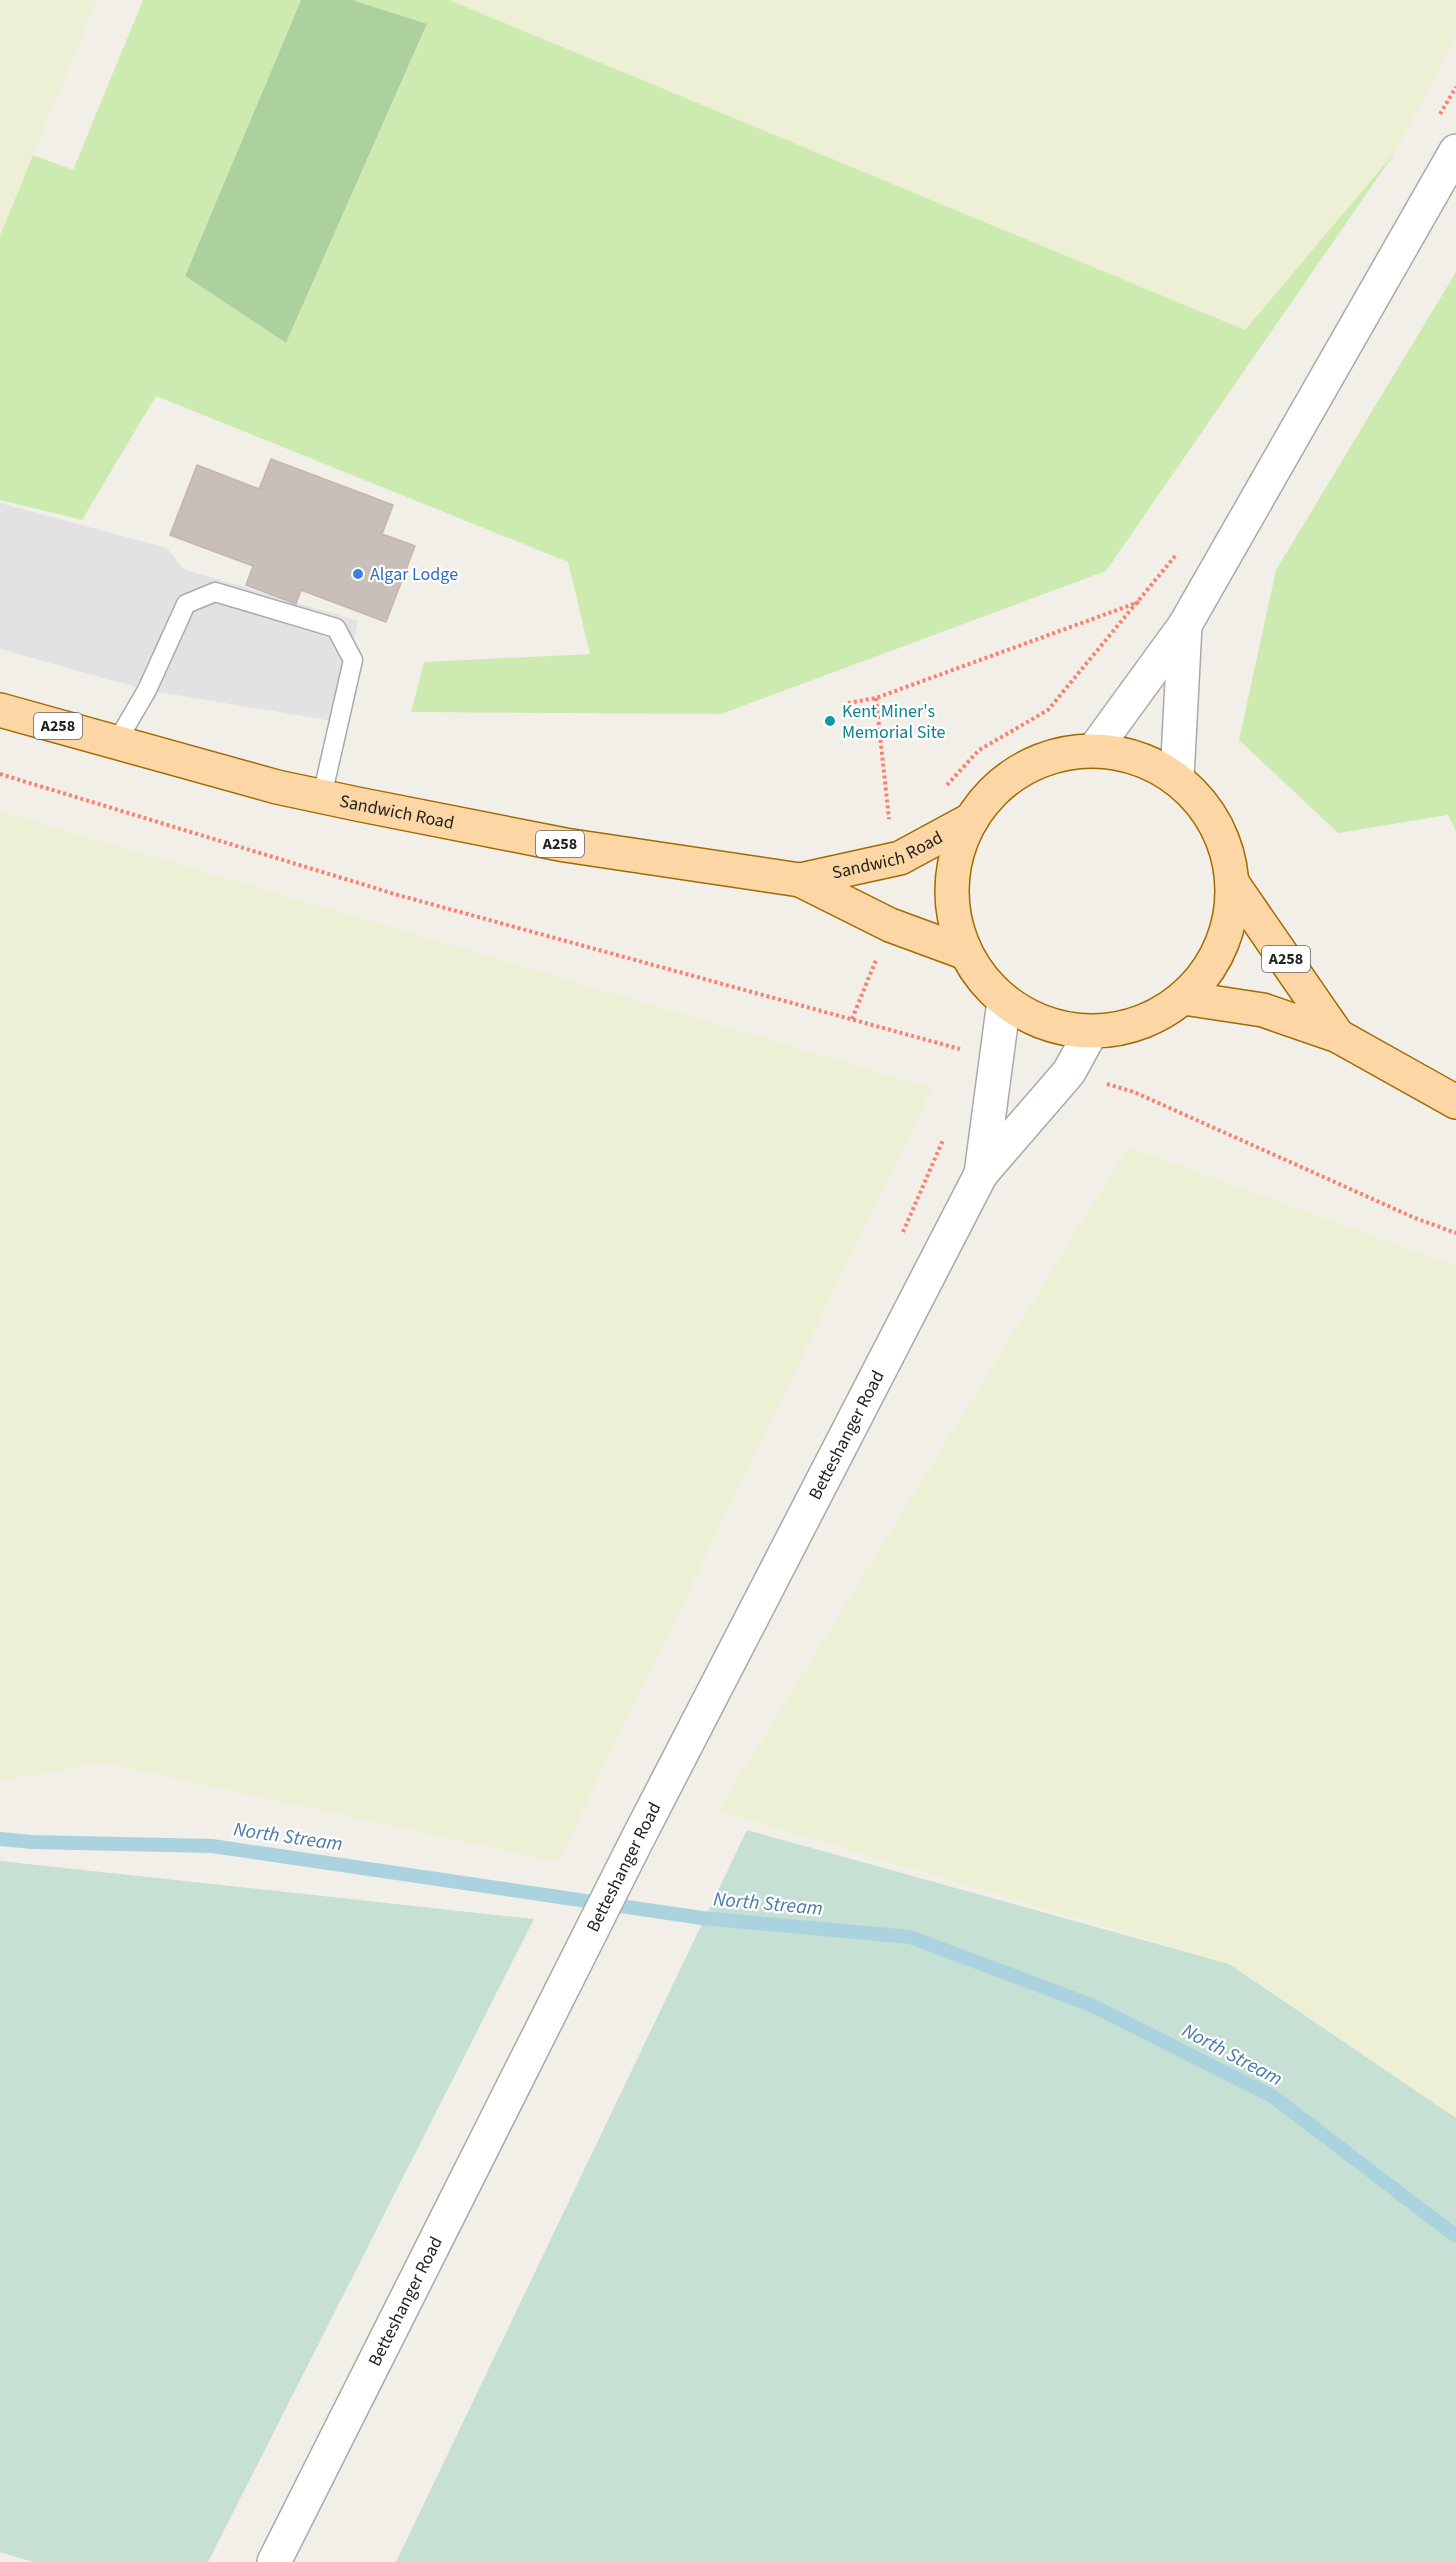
<svg xmlns="http://www.w3.org/2000/svg" width="1456" height="2562" font-family="'Source Sans 3',sans-serif">
  <rect width="100%" height="100%" fill="#f2efe9"/>
  <g fill="#eef0d5">
    <polygon points="0,0 97,0 0,236"/>
    <polygon points="449,0 1456,0 1456,36 1396,151 1245,331"/>
    <polygon points="0,811 932,1088 558,1862 104,1763 0,1781"/>
    <polygon points="1128,1147 1456,1266 1456,2118 1229,1964 718,1811"/>
  </g>
  <g fill="#cdebb0">
    <polygon points="143,0 301,0 185,276 286,343 427,25 352,0 449,0 1245,330 1396,151 1106,571 721,714 411,712 424,662 590,654 568,562 156,396 82,520 0,500 0,236 33,155 73,170"/>
    <polygon points="1456,272 1456,831 1448,815 1338,833 1239,740 1276,570"/>
  </g>
  <polygon fill="#add19e" points="301,0 352,0 427,24 286,343 185,276"/>
  <g fill="#c6e0d4">
    <polygon points="747,1830 1229,1964 1456,2118 1456,2562 396,2562"/>
    <polygon points="0,1861 534,1919 208,2562 33,2562 0,2552"/>
  </g>
  <polygon fill="#e2e2e2" points="0,503 167,548 183,569 358,621 339,722 147,690 0,649"/>
  <g fill="none" stroke-linecap="round" stroke-linejoin="round">
    <polyline stroke="#aad3df" stroke-width="14" points="0,1839 32,1842 212,1846 702,1918 910,1937 1091,2005 1272,2096 1456,2236"/>
  </g>
  <polygon fill="#c7bfb8" stroke="#c4b6ab" stroke-width="1.5" points="271,459 393,505 382,534 415,546 386,622 301,590 296,604 246,585 253,566 170,535 197,465 259,489"/>
  <g fill="none" stroke-linecap="round" stroke-linejoin="round">
    <defs>
      <polyline id="service" points="116,743 147,690 186,604 215,592 336,628 353,660 322,796"/>
      <g id="minor">
        <polyline points="1094,750 1185,625 1456,151"/>
        <polyline points="1177,778 1185,625"/>
        <polyline points="981,1174 1004,1001"/>
        <path id="s1" d="M 274,2562 L 637,1840 L 981,1174 L 1069,1072 L 1091,1032"/>
      </g>
      <g id="primary">
        <path id="s2" d="M 0,710 L 277,787 L 357,804 L 565,845 L 800,880 L 900,858 L 972,819"/>
        <circle cx="1092" cy="891" r="140"/>
        <polyline points="800,880 890,925 966,953"/>
        <polyline points="1233,884 1338,1036"/>
        <polyline points="1184,998 1263,1010 1338,1036 1456,1102"/>
      </g>
    </defs>
    <use href="#service" stroke="#a9a9a9" stroke-width="21"/>
    <use href="#minor" stroke="#a9a9a9" stroke-width="36"/>
    <use href="#primary" stroke="#a06b00" stroke-width="36"/>
    <g stroke="#fa8072" stroke-width="4" stroke-dasharray="3 3" stroke-linecap="butt">
      <polyline points="1440,114 1456,87"/>
      <polyline points="876,698 889,819"/>
      <polyline points="848,703 876,698 1139,602"/>
      <polyline points="0,774 398,895 960,1049"/>
      <polyline points="947,785 979,750 1048,710 1176,555"/>
      <polyline points="852,1019 876,960"/>
      <polyline points="1107,1084 1134,1092 1415,1218 1456,1233"/>
      <polyline points="903,1232 943,1140"/>
    </g>
    <use href="#service" stroke="#fff" stroke-width="18"/>
    <use href="#minor" stroke="#fff" stroke-width="33"/>
    <use href="#primary" stroke="#fcd6a4" stroke-width="33"/>
  </g>
  <circle fill="#3f7fe0" stroke="#fff" stroke-width="2" cx="358" cy="574" r="6"/>
  <circle fill="#0f9aa8" stroke="#fff" stroke-width="2" cx="830" cy="721" r="6"/>
  <g text-anchor="middle" dominant-baseline="central" stroke-width="4.5" stroke-linejoin="round" paint-order="stroke">
    <g fill="#fff" stroke="#646464" stroke-width="1.5">
      <rect x="34" y="713" width="48" height="26" rx="4.5"/>
      <rect x="536" y="831" width="48" height="26" rx="4.5"/>
      <rect x="1262" y="946" width="48" height="26" rx="4.5"/>
    </g>
    <g font-size="16" font-weight="bold" fill="#222">
      <text x="58" y="726">A258</text>
      <text x="560" y="844">A258</text>
      <text x="1286" y="959">A258</text>
    </g>
    <g font-size="18" fill="#366cbe" stroke="#fff" text-anchor="start">
      <text x="370" y="574">Algar Lodge</text>
    </g>
    <g font-size="18" fill="#0d838f" stroke="#fff" text-anchor="start">
      <text x="842" y="711">Kent Miner's<tspan x="842" dy="21">Memorial Site</tspan></text>
    </g>
    <g font-size="18" fill="#222" stroke="#fff">
      <text stroke="none"><textPath href="#s2" startOffset="410">Sandwich Road</textPath></text>
      <text stroke="none"><textPath href="#s2" startOffset="910">Sandwich Road</textPath></text>
      <text stroke="none"><textPath href="#s1" startOffset="1264">Betteshanger Road</textPath></text>
      <text stroke="none"><textPath href="#s1" startOffset="778">Betteshanger Road</textPath></text>
      <text stroke="none"><textPath href="#s1" startOffset="292">Betteshanger Road</textPath></text>
    </g>
    <g font-size="20" font-style="italic" fill="#4a7aab" stroke="#fff">
      <text transform="translate(288 1837) rotate(8)">North Stream</text>
      <text transform="translate(768 1904) rotate(5)">North Stream</text>
      <text transform="translate(1232 2055) rotate(28)">North Stream</text>
    </g>
  </g>
</svg>
